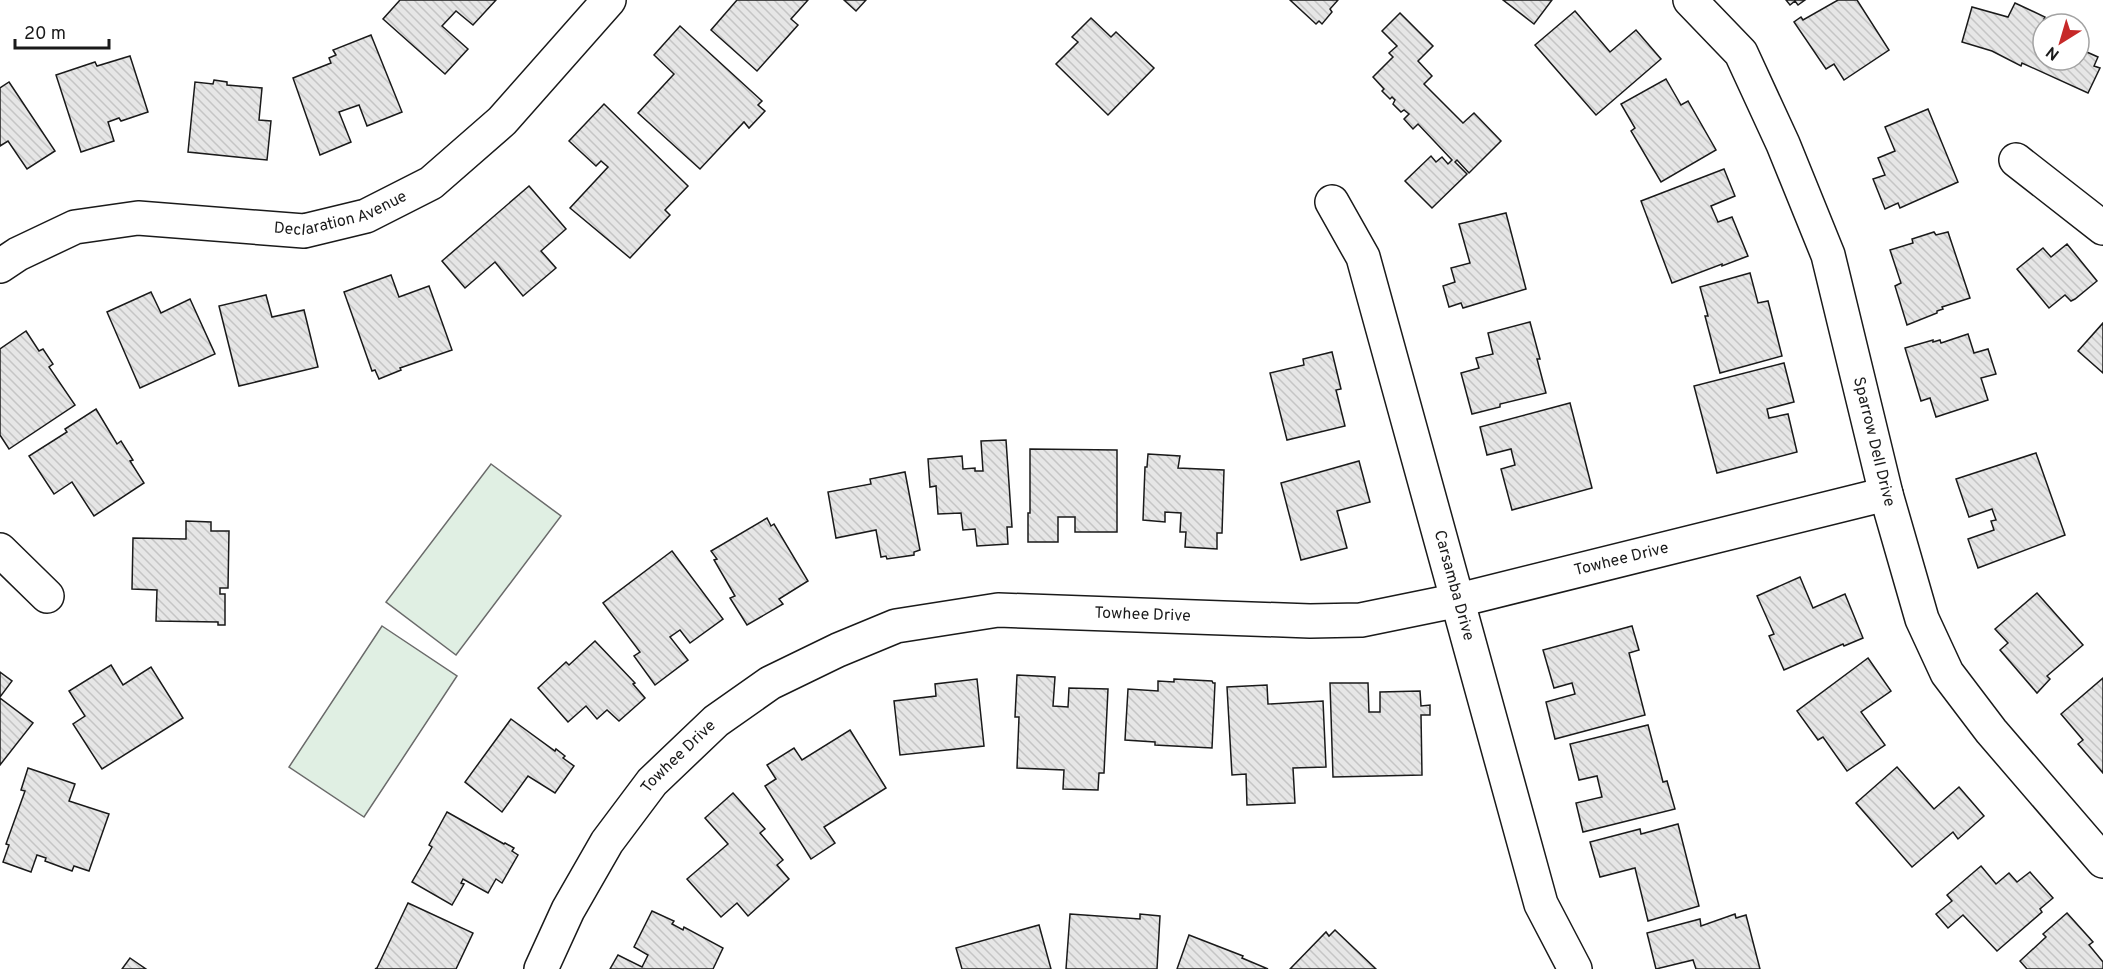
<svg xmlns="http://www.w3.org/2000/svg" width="2103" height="969" font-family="Overpass,sans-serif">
  <defs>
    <pattern id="building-back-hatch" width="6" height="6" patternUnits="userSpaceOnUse" patternTransform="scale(1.5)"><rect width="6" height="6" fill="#e6e6e6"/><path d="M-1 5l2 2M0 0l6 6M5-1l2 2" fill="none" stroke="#c5c5c5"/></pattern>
  </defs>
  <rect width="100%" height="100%" fill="#fff"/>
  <g fill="#e0efe3" stroke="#6a6a6a" stroke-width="1.5">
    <polygon points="491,464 561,516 456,655 386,602"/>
    <polygon points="382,626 457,676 364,817 289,767"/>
  </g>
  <g fill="url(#building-back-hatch)" stroke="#1a1a1a" stroke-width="1.5">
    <polygon points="400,0 496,0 473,25 456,11 442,26 468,49 445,74 383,19"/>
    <polygon points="737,0 808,0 791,19 798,25 757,71 711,30"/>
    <polygon points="844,0 866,0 856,11"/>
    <polygon points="1290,0 1338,0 1330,9 1332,12 1322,24 1319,21 1316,24"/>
    <polygon points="1503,0 1552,0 1534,24"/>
    <polygon points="1786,0 1805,0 1798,5 1795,1 1790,5"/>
    <polygon points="1838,0 1857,0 1889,50 1844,80 1834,64 1826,69 1794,22 1801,17 1803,20"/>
    <polygon points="2015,3 2045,17 2042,23 2044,24 2043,60 2079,60 2079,40 2083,42 2080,49 2098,57 2094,66 2100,68 2088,93 2022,63 2021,66 1992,51 1962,42 1972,7 2008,17"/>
    <polygon points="1575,11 1610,52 1636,30 1661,59 1596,115 1535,45"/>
    <polygon points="1400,13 1433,46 1418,61 1432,76 1424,84 1463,123 1474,113 1501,141 1469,173 1457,160 1455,162 1467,174 1432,208 1405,181 1431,156 1436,162 1442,157 1448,164 1452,160 1418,124 1413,129 1404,119 1409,114 1404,110 1401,112 1393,104 1395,100 1392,97 1390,99 1382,91 1384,89 1373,77 1393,57 1389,53 1397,46 1382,31"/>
    <polygon points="1091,18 1111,37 1116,32 1154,68 1108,115 1056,64 1078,42 1072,37"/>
    <polygon points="680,26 762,101 758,105 765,111 749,128 744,122 700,169 638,113 674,74 654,55"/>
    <polygon points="371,35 402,112 367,126 359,105 339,112 351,142 320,155 293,78 331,63 329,58 336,55 333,50"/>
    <polygon points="130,56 148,112 121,121 119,118 108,122 114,141 81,152 56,75 95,62 97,66"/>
    <polygon points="1666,79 1681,105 1688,101 1716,150 1661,182 1631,131 1635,128 1621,104"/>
    <polygon points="214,80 227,82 227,85 262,88 259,120 271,121 267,160 188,152 195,82 213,84"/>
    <polygon points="9,82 55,151 27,169 8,141 0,146 0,88"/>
    <polygon points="604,104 688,186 665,210 670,215 630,258 570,208 608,167 601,161 596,166 569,141"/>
    <polygon points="1928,109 1958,182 1900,208 1898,203 1885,209 1873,179 1885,175 1878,158 1895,151 1885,127"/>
    <polygon points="1724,169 1735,196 1711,206 1718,222 1732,217 1748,256 1722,266 1722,264 1672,283 1641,201"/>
    <polygon points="529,186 566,229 541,251 556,268 523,296 495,262 465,288 442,261"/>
    <polygon points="1506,213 1526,289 1463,308 1461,303 1449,307 1443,286 1455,282 1451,268 1470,263 1459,224"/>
    <polygon points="1934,232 1936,235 1948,232 1970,298 1942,307 1943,309 1937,311 1937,313 1907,325 1895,286 1901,283 1890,250 1913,243 1912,239"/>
    <polygon points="2067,244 2097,281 2075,299 2071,301 2065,295 2049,308 2017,269 2043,248 2051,257"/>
    <polygon points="1750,273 1758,303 1768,301 1782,356 1720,373 1705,316 1708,316 1700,287"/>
    <polygon points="391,275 399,297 429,286 452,350 400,368 401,370 379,379 375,370 372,371 344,292"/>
    <polygon points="151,292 161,313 190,299 215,354 140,388 107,312"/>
    <polygon points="266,295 272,317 304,310 318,367 239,386 219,306"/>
    <polygon points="1530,322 1540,359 1537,359 1546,393 1500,404 1500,407 1472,414 1461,373 1479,368 1476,358 1493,354 1488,333"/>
    <polygon points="2103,323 2103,373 2078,351"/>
    <polygon points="26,331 39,351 43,349 53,364 49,367 75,405 9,449 0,435 0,349"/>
    <polygon points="1968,334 1974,353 1988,349 1996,374 1981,378 1988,400 1936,417 1930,398 1921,401 1905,348 1933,340 1933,342 1940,340 1941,343"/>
    <polygon points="1332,352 1341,389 1336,390 1345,426 1287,440 1270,373 1304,365 1303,359"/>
    <polygon points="1784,363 1794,402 1767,409 1769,418 1788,414 1797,452 1717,473 1694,386"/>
    <polygon points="1570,403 1592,488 1512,510 1501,469 1515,465 1511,449 1487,455 1480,427"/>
    <polygon points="96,409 117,444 121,441 133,460 130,461 144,483 94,516 72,482 54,494 29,456 67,432 65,429"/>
    <polygon points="1006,440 1012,527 1007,527 1008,544 977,546 975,529 963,530 961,513 938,514 936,486 930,487 928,459 962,456 963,469 975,468 975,471 983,471 981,441"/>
    <polygon points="1030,449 1117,450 1117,532 1075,532 1075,517 1058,517 1058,542 1028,542 1028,513 1030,513"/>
    <polygon points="2036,453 2065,535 1978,568 1968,539 1994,530 1991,521 1996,520 1992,509 1969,517 1956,479"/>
    <polygon points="1148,454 1180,456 1178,468 1224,470 1222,533 1217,533 1217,549 1185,547 1186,532 1180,532 1181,513 1165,512 1165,522 1143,520 1145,467 1147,467"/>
    <polygon points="1359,461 1370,502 1337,511 1347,548 1301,560 1281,483"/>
    <polygon points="905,472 920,550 914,552 914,555 887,559 886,556 881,557 876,530 836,538 828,492 871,484 870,479"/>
    <polygon points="767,518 771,526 774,524 808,581 779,599 783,604 747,625 730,598 735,596 714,560 717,559 711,551"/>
    <polygon points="186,521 211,522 211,531 229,531 228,588 220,588 220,594 225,594 225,625 218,625 218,622 156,621 157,590 132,589 133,538 186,539"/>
    <polygon points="672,551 723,619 690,643 680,630 670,637 688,660 655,685 634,656 640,652 603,603"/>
    <polygon points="1800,577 1813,608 1845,594 1863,638 1844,646 1843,644 1784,670 1769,636 1774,634 1757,596"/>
    <polygon points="2037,593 2083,645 2047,676 2050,679 2037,693 2000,650 2008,643 1995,629"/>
    <polygon points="1632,626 1639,650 1629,653 1645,715 1555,739 1546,702 1575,694 1572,683 1554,688 1543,650"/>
    <polygon points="595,641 635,683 633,684 645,698 619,721 607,710 597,719 586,706 568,722 538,688 566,662 569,665"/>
    <polygon points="1868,658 1891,691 1861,712 1885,745 1847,771 1823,737 1818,740 1797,711"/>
    <polygon points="111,665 123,685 151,667 183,718 102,769 73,724 85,716 69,691"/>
    <polygon points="0,672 12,681 0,697"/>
    <polygon points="1017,675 1055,677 1053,706 1068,707 1069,688 1108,689 1104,773 1099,773 1098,790 1063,789 1064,770 1017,768 1019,717 1015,717"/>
    <polygon points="2103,678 2103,773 2078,744 2083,740 2061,714"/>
    <polygon points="977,679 984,746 900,755 894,701 936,696 935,684"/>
    <polygon points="1174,679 1212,681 1213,683 1215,683 1212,748 1155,745 1155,742 1125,740 1128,689 1158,691 1158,681 1174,682"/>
    <polygon points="1330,683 1368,683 1369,712 1380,712 1380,692 1420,691 1421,706 1430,705 1430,715 1421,715 1422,775 1333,777"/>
    <polygon points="1267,685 1268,704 1323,701 1326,767 1293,768 1295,803 1247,805 1246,774 1232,775 1227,687"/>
    <polygon points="0,698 33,723 0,765"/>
    <polygon points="511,719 555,751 556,749 565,756 563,758 574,766 555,793 528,776 502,812 465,782"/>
    <polygon points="1648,725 1663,782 1667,781 1675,809 1583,832 1576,803 1602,797 1597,776 1579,780 1570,744"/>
    <polygon points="850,730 886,788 824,827 835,843 811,859 765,786 776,779 767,765 794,748 802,760"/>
    <polygon points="1897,767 1934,809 1959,787 1984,816 1958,839 1953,832 1912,867 1856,803"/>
    <polygon points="28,768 75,784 69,801 109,814 89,871 74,866 72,871 45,861 46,858 37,855 31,872 3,862 9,845 6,844 25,791 21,790"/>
    <polygon points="733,793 765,829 760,833 783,860 777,865 789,879 748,916 737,903 721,917 687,879 728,844 705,818"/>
    <polygon points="447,812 504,844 505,843 514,848 512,851 518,855 502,883 496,879 488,893 463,879 461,883 464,884 452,905 412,882 432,847 429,845"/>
    <polygon points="1678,824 1699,906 1648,921 1635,868 1600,877 1590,842 1640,829 1641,834"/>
    <polygon points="1981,866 1996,884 2009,873 2017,882 2030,872 2053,898 2040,909 2042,912 1997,951 1963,915 1948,928 1936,914 1952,901 1947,895"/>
    <polygon points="408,903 473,933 456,969 375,969 377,968"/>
    <polygon points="652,911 674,921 672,924 683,930 684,927 723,948 713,969 610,969 618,955 642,967 648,955 634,947"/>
    <polygon points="2067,913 2093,942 2089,945 2103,962 2103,969 2027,969 2020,961 2046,937 2043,934"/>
    <polygon points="1070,914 1140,919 1140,914 1160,916 1157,969 1066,969"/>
    <polygon points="1735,914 1736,918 1746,915 1760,969 1696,969 1693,960 1656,969 1647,933 1700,919 1701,926"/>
    <polygon points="1039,925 1051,969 962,969 956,948"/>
    <polygon points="1335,930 1376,969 1290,969 1326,932 1329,936"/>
    <polygon points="1189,935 1243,956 1242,958 1268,969 1177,969"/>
    <polygon points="130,958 146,969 122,969"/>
  </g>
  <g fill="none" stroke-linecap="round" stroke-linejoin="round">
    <defs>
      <g id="minor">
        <path id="s1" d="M 1690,0 L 1741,53 L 1783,144 L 1828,255 L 1886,494 L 1922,619 L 1947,673 L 1991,731 L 2103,861"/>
        <polyline points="2016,160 2103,228"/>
        <path id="s2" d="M 1332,202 L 1363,257 L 1541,904 L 1575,969"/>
        <path id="s3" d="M 0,266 L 18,254 L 75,227 L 138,218 L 304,231 L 366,216 L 431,183 L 502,121 L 609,0"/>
        <polyline points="0,550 47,596"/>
        <path id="s4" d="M 541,969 L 568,910 L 607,842 L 652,782 L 716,721 L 770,683 L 838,650 L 896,626 L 998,610 L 1310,621 L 1361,620 L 1459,600 L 1886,494"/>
      </g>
    </defs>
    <use href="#minor" stroke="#1a1a1a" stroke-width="36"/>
    <use href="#minor" stroke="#fff" stroke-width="33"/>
  </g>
  <g text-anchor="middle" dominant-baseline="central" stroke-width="4.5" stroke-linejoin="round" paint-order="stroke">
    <g font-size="16" fill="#1a1a1a" stroke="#fff">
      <text stroke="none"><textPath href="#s3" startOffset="354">Declaration Avenue</textPath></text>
      <text stroke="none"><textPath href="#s1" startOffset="486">Sparrow Dell Drive</textPath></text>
      <text stroke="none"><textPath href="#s4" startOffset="1245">Towhee Drive</textPath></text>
      <text stroke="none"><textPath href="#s2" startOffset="404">Carsamba Drive</textPath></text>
      <text stroke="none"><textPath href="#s4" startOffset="759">Towhee Drive</textPath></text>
      <text stroke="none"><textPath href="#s4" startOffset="255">Towhee Drive</textPath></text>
    </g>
  </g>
  <g transform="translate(2061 42) rotate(217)"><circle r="28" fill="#ffffff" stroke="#a3a3a3" stroke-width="1.5"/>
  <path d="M0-4.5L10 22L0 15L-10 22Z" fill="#c62828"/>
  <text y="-9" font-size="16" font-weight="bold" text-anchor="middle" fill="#1a1a1a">N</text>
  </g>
  <path d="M15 39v9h94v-9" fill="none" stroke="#1a1a1a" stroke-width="3"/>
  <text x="24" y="39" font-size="18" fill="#1a1a1a" stroke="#ffffff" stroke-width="4.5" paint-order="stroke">20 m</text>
</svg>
